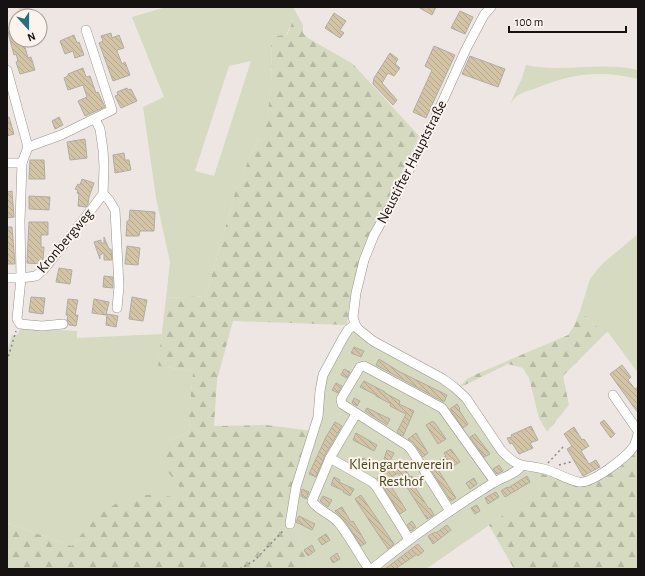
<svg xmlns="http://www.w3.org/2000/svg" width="645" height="576" font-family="'Alegreya Sans',sans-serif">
  <defs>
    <pattern id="forest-firs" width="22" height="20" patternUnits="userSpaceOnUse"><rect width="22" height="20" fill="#d5dac1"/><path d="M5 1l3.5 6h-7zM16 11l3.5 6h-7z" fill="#b6baa5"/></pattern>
    <pattern id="building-back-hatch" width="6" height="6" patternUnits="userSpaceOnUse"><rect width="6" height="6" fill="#d3c4a6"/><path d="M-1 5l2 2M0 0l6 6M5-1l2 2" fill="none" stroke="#b4a78e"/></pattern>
  </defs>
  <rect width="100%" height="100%" fill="#eee6e2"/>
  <g fill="#d5dac1" fill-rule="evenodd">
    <polygon points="17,7 28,7 35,14 24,16"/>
    <path d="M 166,7 L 283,7 L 293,20 L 286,35 L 271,36 L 272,84 L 265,129 L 251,154 L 235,193 L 206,296 L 166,298 L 170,262 L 156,198 L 143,107 L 164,97 L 132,17 ZM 251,61 L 214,176 L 195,171 L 229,66 Z"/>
    <path d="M 526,65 C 564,73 600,61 638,70 L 638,79 C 602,70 573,73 539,87 C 525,93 519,91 510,104 L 522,78 Z"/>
    <polygon points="638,234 638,373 608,332 605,334 580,311 590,279 601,265"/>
    <polygon points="21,328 77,331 77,338 162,334 158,366 193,371 189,414 190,431 167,442 190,500 148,495 92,522 72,546 7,523 7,352 12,335 17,335"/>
    <polygon points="352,331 455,390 513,466 528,472 540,490 426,569 309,569 294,522 296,494 328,370"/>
  </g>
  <g fill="url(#forest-firs)">
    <path d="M 283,7 L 293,7 L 303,25 L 303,33 L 308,38 L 353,64 L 419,136 L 387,204 L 353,287 L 349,307 L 347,325 L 233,321 L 217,380 L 214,426 L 266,425 L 313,431 L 296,494 L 294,522 L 309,569 L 7,569 L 7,523 L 72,546 C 94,519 109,499 147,495 C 159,494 177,498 190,500 L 164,467 L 167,442 L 190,431 L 189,414 L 193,371 L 158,366 L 166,298 L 206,296 L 235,193 L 251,154 L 265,129 L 272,84 L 271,36 L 287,35 L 293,20 Z"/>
    <polygon points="580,311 605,334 563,376 569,405 547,432 539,418 529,378 523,368 508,364 463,386 460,386 467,379 479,373 568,335 574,326"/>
    <polygon points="638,446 638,569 514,569 489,525 540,490 528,472 536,472 583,486"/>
  </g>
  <g fill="url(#building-back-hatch)" stroke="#b0ada6">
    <polygon points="418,7 436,7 432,15"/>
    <polygon points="460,11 473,17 465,34 451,28"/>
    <polygon points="334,13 346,21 340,30 344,33 340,38 325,28"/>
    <polygon points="16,25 16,40 23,40 28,58 31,57 35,70 20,74 16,62 18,61 16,54 14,55 7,29 7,28"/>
    <polygon points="111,33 112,38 119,35 124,48 117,50 117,51 122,64 125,62 130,75 113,81 99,43 103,41 101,36"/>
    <polygon points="74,35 77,43 79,42 84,55 75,58 73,51 65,54 60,41"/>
    <polygon points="434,46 455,55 426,118 413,112 432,70 425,66"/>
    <polygon points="390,53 398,59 395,64 400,68 394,76 388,73 382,83 397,100 393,105 373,84 374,78"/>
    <polygon points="470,56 505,69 498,87 462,74"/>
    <polygon points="83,68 86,77 90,76 96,93 98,92 105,107 85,116 78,101 87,97 83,85 68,90 64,78 68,76 68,74"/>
    <polygon points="127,88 128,90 131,89 137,101 121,108 115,96 118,95 117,92"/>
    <polygon points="7,117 9,117 14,134 7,136"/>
    <polygon points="59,117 63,125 55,129 52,121"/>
    <polygon points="85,139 87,158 70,160 67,142"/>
    <polygon points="124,153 125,160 129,160 131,170 115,173 113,155"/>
    <polygon points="30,160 44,160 45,179 29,179"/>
    <polygon points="82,179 94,183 89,197 88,204 86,207 78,206 79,194 77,193 78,190 75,189 78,184 80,185"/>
    <polygon points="12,191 14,217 7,218 7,192"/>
    <polygon points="29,196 50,197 49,210 29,209"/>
    <polygon points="130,210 155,212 154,231 140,231 139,236 126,236 127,221 129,221"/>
    <polygon points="29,222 48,222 48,235 41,235 41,247 44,247 43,261 40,264 27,263"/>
    <polygon points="7,227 12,227 15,264 7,264"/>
    <polygon points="104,237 109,249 111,249 112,260 104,260 104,253 100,255 100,259 94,242 101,240 101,243 104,243"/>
    <polygon points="127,246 140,248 138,265 125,264"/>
    <polygon points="59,268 72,270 70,284 56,282"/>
    <polygon points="104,276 113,277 113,288 103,287"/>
    <polygon points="31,297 45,298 43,314 29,312"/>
    <polygon points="132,297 147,300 143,321 129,319"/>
    <polygon points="68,299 78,300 75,315 78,315 76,326 69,325 67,320 68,316 66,315"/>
    <polygon points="94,299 109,302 106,315 92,313"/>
    <polygon points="107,314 118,316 116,327 106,325"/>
    <polygon points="354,347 364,351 361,357 351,353"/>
    <polygon points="379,359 400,372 447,395 444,402 376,365"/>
    <polygon points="622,365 631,377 628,380 635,389 638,387 638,413 610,374"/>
    <polygon points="344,369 350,372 347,378 341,375"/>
    <polygon points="364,381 385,392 385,393 400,401 399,404 414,411 403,436 397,432 406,414 390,406 391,404 376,396 376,395 360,387"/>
    <polygon points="336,383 342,386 338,393 332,390"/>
    <polygon points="354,398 360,401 357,406 352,403"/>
    <polygon points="457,404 460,409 459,410 468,424 463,428 450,409"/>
    <polygon points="367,408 390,419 387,425 365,411"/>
    <polygon points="604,420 615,434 611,438 600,423"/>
    <polygon points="433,421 434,423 435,423 446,439 438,444 426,425"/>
    <polygon points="335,422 342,426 325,455 316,477 309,474 326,437"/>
    <polygon points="531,426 538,440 530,443 533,448 519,454 512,443 510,444 507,438 512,437 511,435"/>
    <polygon points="574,427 582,440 584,439 589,446 581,451 589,464 596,460 600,467 583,476 567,449 572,446 564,434"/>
    <polygon points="356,433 377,445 374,451 353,440"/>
    <polygon points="416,433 428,453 423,457 413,442 408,439"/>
    <polygon points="475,434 490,454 484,457 470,437"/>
    <polygon points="451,449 460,462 453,466 450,460 437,468 456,498 451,501 429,467 446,456 444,453"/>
    <polygon points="387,450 394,453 390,461 384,459"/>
    <polygon points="363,458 368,461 364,470 358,467"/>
    <polygon points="401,463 410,477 412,476 416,482 413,484 429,509 430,508 434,515 427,519 398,473 387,480 406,510 400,514 381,483 377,478"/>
    <polygon points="499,465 503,471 497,474 493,469"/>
    <polygon points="527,476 530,482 505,497 501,491 507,487 508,488"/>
    <polygon points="334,477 340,480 339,482 354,489 350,496 343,492 344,491 331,485"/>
    <polygon points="474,478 477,484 470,489 466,483"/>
    <polygon points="302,489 309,492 306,499 301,496"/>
    <polygon points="496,492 499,497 488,504 485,498"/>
    <polygon points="361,495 394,544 388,549 355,499"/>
    <polygon points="323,496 332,500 328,507 320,501"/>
    <polygon points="477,505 480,511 475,514 471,508"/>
    <polygon points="342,507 351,522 353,521 366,543 361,546 347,524 335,511"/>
    <polygon points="299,516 315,524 312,530 296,522"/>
    <polygon points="412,521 416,527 411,531 407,525"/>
    <polygon points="447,525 451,530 433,544 428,536 435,532 436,533"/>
    <polygon points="326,534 330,540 322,545 318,539"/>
    <polygon points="418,544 424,551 418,556 417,554 395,569 385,569"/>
    <polygon points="312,545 315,551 308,556 304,550"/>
    <polygon points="337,553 340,559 333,563 330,558"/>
  </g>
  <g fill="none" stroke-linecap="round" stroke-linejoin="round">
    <defs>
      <g id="minor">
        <path d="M 491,7 L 484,15 L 466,49 L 436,116 L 394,200 L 374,235 L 364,260 L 356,293 L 353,317 L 355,324 L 358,329 L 373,341 L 443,379 L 454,387 L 466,398 L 501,450 C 518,469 523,464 544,469 C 556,472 567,480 579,482 C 592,484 627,457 634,446 C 636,442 637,438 638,434"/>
        <polyline points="7,70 28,147 22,163 20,221 21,278 7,278"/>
        <polyline points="28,147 61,135 112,110 86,30"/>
        <polyline points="7,163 22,163"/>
        <polyline points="103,194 109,200 115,210 119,286 117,308"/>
        <polyline points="63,324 42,326 20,324 17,319 21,278 36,276 44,269 85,218 103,194 104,167 103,150 100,129 95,119"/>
        <polyline points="613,395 638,431"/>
        <path d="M 356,414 L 330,458 L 312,501 C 317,510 331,514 338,522 C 349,535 359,555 369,569"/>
        <polyline points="330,458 372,482 376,486 409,539"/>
        <polyline points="450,511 412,451 408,446 342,404 341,399 360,367 364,366 442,408 495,482"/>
        <polyline points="290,524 296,487 318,417 320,391 323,375 343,338 348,330 355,324"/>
        <path d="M 372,569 C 410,538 450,510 493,483 C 501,478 516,474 521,466"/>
      </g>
    </defs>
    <use href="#minor" stroke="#99928e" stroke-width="10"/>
    <g stroke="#8d8885" stroke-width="1.5" stroke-dasharray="2 3" stroke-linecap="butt">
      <polyline points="7,361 16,331"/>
      <polyline points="548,463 563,447"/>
      <polyline points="559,465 571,462"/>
      <polyline points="240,569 255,560 284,530"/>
    </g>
    <use href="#minor" stroke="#fff" stroke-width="9"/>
  </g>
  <g text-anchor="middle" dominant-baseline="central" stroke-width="4" stroke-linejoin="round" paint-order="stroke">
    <g font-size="15" fill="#151211" stroke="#fcf3ef">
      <text transform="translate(412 162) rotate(-63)">Neustifter Hauptstraße</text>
      <text transform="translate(65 241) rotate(-50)">Kronbergweg</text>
    </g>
    <g font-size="15" fill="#434a16" stroke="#fcf3ef">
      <text x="401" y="464">Kleingartenverein<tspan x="401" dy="17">Resthof</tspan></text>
    </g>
  </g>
  <rect width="645" height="576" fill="none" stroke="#151211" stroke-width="16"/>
  <g transform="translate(28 28) rotate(159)"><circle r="19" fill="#fcf3ef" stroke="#a09996"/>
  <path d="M0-3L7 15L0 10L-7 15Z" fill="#286f7c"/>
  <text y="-6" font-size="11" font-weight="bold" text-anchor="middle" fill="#151211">N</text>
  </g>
  <path d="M509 26v6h117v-6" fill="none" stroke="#151211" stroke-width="2"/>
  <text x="515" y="26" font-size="12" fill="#151211" stroke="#fcf3ef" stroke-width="3" paint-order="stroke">100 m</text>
</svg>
